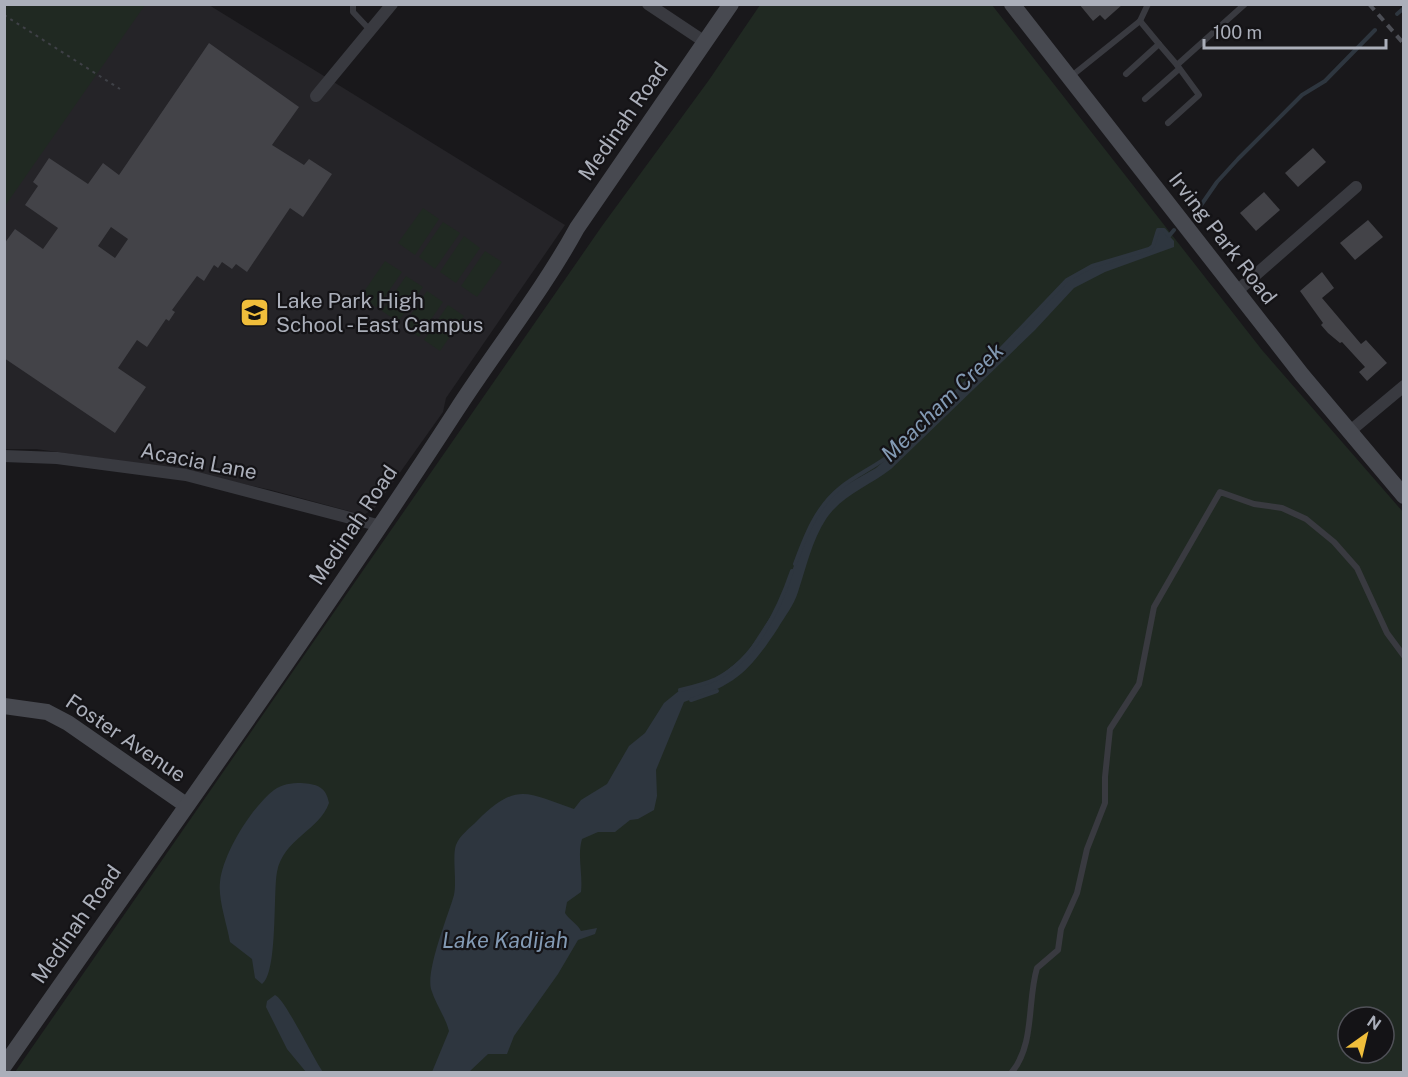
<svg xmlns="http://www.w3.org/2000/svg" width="1408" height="1077" font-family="'Public Sans',sans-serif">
  <rect width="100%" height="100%" fill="#19181b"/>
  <polygon fill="#252428" points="5,5 209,5 565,225 446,398 443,412 374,509 365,514 356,513 271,490 171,468 36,449 5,449"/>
  <g fill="#202922" fill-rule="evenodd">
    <polygon points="5,4 145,5 5,206 4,5"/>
    <path d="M 760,5 L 992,5 L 1262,350 L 1403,512 L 1403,1072 L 15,1072 L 602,226 L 709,80 ZM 1348,1017 L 1384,1017 L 1384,1053 L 1348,1053 Z"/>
    <polygon points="423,208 439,219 415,255 398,243"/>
    <polygon points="443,222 460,233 435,269 419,257"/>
    <polygon points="464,236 480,248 456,283 440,272"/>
    <polygon points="485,251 502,262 477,297 461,286"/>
    <polygon points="385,261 402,272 377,308 361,296"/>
    <polygon points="406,276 423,287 398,322 382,311"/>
    <polygon points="427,291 443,302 419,337 403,326"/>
    <polygon points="448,305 464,316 440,351 424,340"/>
  </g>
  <g fill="#2e363f">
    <path d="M 1158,230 L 1164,230 L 1174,241 L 1174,247 L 1105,272 L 1074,288 L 1035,330 L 891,469 C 869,486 842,495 826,519 C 812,540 806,568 798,592 C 794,605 785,616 778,628 C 749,672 736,685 684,702 L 656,770 L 657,796 L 654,810 L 638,819 L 630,820 L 615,832 L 598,832 L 582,839 C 577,856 583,874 581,892 L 567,902 L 565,913 C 570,921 577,923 581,931 L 597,928 L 595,934 L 578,940 L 558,974 L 514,1036 L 507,1054 L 488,1054 L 469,1072 L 432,1072 L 449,1031 C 445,1016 435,1003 431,989 C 426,969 448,916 454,895 C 457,881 452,856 456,845 C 459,836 471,827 477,821 C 517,781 527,793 574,809 L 581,800 L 607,784 L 629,746 L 645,733 L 664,703 L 680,690 L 716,679 L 745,656 L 780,602 L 800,550 L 819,511 L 839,489 L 876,468 L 894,452 L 1001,349 L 1067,280 L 1092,266 L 1149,249 L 1153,246 Z"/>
    <path d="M 301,783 C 316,784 326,786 329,803 C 320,830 283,839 277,872 C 273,893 278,973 262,984 L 255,978 L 252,959 L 230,942 C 227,924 218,900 220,882 C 223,853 252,807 274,790 C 282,784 291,783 301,783 Z"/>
    <path d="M 275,995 C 285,999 313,1058 323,1072 L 306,1072 L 287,1049 L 266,1007 L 267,1001 Z"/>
  </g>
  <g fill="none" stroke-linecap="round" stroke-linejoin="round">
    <g stroke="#2e363f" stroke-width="4">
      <polyline points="1397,14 1404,8"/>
      <polyline points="1199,208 1217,182 1238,159 1302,95 1325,81 1375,30"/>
      <path d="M 795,564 C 805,537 816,507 840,488 C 857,474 877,466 894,452 L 1001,349 L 1067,280 L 1092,266 L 1149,249 L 1153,246 L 1158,230 L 1164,230 L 1169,236 L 1174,230"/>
      <path d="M 680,690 C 692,687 705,684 716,679 C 755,660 779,609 792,571"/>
      <polyline points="691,700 717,691"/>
    </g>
  </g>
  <g fill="#434348" fill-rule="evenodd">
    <polygon points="1079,4 1123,4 1105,20 1100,15 1093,21"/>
    <path d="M 209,43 L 299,107 L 272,145 L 304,165 L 309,159 L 332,174 L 303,217 L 290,208 L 247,272 L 236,264 L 232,269 L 222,262 L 218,268 L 214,265 L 204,281 L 197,276 L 172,310 L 175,312 L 169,321 L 166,319 L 147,347 L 137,340 L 118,368 L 146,387 L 115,433 L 4,358 L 4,244 L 15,229 L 43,249 L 58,228 L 25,205 L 38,186 L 33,182 L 49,158 L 88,184 L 103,163 L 119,175 ZM 111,227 L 128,239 L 115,258 L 98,246 Z"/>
    <polygon points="1313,148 1326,162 1298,187 1285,173"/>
    <polygon points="1264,192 1280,210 1256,231 1240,213"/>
    <polygon points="1368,220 1383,237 1355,260 1340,243"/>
    <polygon points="1322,272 1334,288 1322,298 1361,344 1366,340 1387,363 1367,381 1359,372 1365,367 1342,342 1340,343 1328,333 1321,325 1323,323 1300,291"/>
  </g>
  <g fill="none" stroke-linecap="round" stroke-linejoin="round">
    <polyline stroke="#3f4147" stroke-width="2" stroke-dasharray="3 4.5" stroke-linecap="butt" points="4,15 120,89"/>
    <g stroke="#393a40" stroke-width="6">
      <polyline points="353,4 353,12 370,30"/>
      <polyline points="1159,44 1177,65"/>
      <polyline points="1126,74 1159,44 1140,21"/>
      <polyline points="1069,78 1140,21 1148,4"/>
      <polyline points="1145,99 1179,69"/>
      <polyline points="1168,123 1199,95 1177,65 1245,4"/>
      <path d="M 1012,1072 C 1035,1044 1027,1001 1037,968 L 1058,950 L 1061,929 L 1077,893 L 1087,849 L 1105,803 L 1105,777 L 1110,729 L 1139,684 L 1154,607 L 1220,492 L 1254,504 L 1282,508 L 1306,519 L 1334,542 L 1357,568 L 1387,633 L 1404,656"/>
    </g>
    <g stroke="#393a40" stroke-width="12">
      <polyline points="648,4 705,42"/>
      <polyline points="316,96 392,4"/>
      <polyline points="1236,292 1356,187"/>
      <polyline points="1349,432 1404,386"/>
      <polyline points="4,456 57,458 186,475 381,526"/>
    </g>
    <g stroke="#474950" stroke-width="16">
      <polyline points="1012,4 1302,375 1404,496"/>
      <polyline points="4,706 47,712 68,723 186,805"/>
      <path d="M 4,1066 C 156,848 312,633 456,411 C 496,349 542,292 577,228 L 731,4"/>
    </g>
    <polyline stroke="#4c4e55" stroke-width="4" stroke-dasharray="8 6" stroke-linecap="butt" points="1369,4 1404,44"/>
  </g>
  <defs>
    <symbol id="school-square" viewBox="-11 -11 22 22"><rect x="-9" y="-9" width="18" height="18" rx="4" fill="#f0be3b" stroke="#141316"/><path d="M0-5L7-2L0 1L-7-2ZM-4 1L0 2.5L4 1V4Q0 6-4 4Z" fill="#111"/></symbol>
  </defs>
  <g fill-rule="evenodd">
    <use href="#school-square" x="238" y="296" width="33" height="33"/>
  </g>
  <g text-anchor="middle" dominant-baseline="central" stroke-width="4.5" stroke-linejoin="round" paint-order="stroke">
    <g font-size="21" fill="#abafba" stroke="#141316">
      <text transform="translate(623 121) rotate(-55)">Medinah Road</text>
      <text transform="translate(1223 238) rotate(52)">Irving Park Road</text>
      <text transform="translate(199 461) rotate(11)">Acacia Lane</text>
      <text transform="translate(353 525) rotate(-56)">Medinah Road</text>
      <text transform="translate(126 738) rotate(34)">Foster Avenue</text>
      <text transform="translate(76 924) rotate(-55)">Medinah Road</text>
    </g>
    <g font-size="21" fill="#abafba" stroke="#141316" text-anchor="start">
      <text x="276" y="300">Lake Park High<tspan x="276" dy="24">School - East Campus</tspan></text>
    </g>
    <g font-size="22" font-style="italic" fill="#839ab4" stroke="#141316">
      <text transform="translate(942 402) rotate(-44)">Meacham Creek</text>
      <text x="505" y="940">Lake Kadijah</text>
    </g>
  </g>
  <rect width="1408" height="1077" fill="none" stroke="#abafba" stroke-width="12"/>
  <g transform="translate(1366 1035) rotate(34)"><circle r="28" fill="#141316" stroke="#505158" stroke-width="1.5"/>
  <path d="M0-4.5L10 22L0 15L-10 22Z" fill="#f0be3b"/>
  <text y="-9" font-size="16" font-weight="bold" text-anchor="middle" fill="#abafba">N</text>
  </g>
  <path d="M1204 39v9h182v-9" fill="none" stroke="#abafba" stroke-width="3"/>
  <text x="1213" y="39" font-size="18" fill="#abafba" stroke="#141316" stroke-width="4.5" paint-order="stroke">100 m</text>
</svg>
